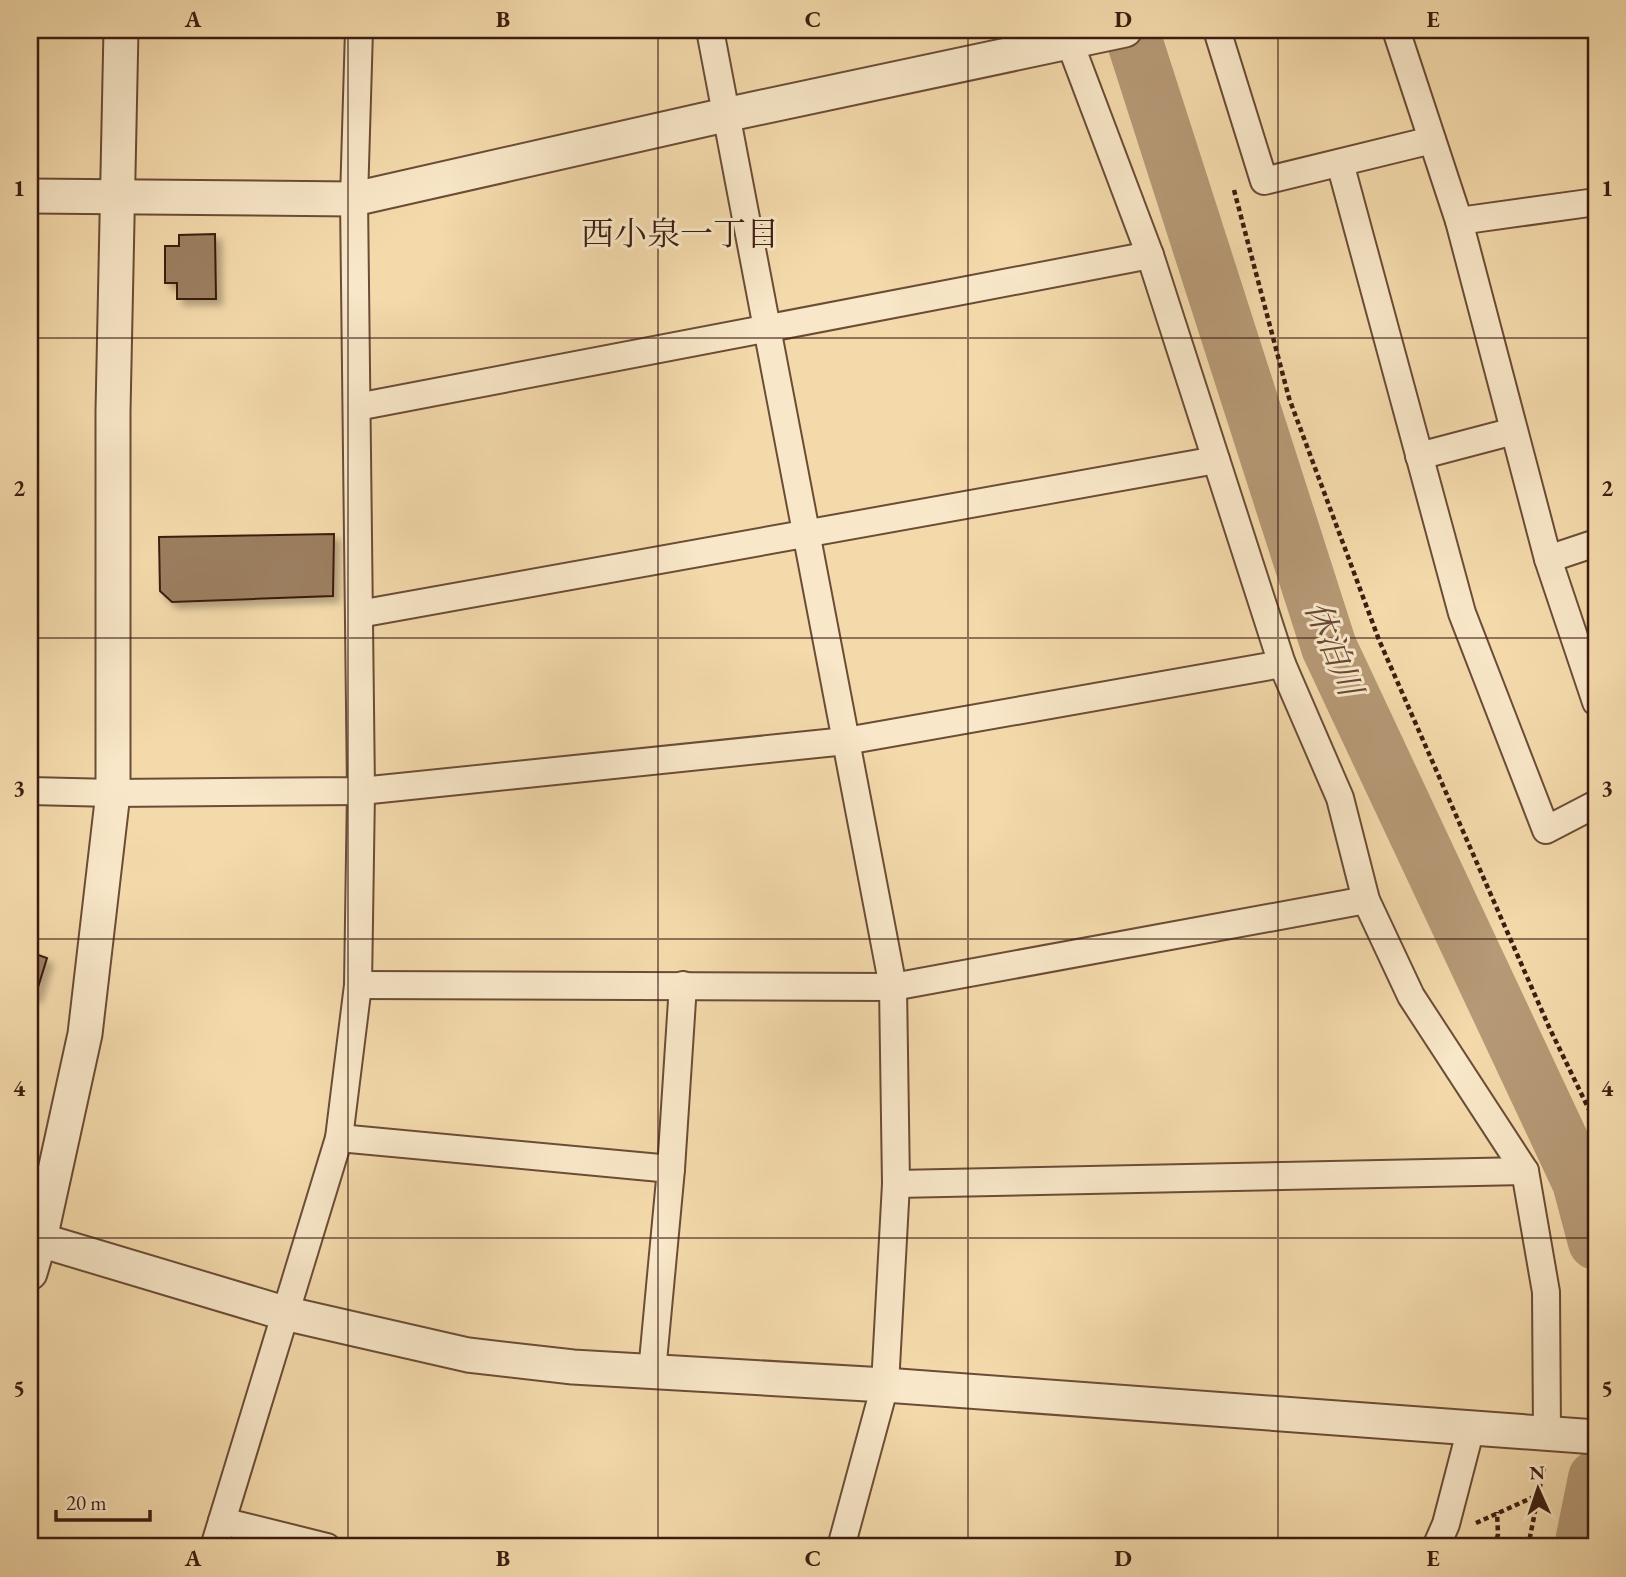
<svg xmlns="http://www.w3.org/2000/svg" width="1626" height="1577" font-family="'EB Garamond','Noto Serif JP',serif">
  <defs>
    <filter id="shadow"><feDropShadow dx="6" dy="6" stdDeviation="3.5" flood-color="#0004"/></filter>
  </defs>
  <rect width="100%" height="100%" fill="#f4daab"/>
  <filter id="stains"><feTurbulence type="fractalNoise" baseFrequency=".00286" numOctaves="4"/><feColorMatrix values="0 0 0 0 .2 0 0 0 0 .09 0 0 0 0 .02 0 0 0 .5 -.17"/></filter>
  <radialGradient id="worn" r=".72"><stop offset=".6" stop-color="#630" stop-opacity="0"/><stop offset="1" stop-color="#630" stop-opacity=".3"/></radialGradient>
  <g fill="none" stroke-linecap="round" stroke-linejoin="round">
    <g stroke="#b69976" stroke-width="56">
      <polyline points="1131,30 1329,647 1580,1182 1596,1242"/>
      <polyline points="1582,1547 1596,1478"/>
    </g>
  </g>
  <g fill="#9c7f61" stroke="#3d1c10" stroke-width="2" filter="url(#shadow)">
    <polygon points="215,234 216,299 177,299 177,283 165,283 165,246 179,246 179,235"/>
    <polygon points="334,534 333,596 172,602 160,591 159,537"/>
    <polygon points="30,952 47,958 35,997 30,996"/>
  </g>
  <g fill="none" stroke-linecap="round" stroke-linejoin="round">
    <defs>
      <g id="minor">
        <polyline points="710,30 893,987 896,1184 885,1385 841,1547"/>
        <polyline points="1065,30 1150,255 1282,664 1340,798 1366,900 1411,996 1525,1171 1546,1292 1547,1433"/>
        <polyline points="1217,30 1264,181 1432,140"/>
        <polyline points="1396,30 1459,221 1548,559 1596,543"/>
        <polyline points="1340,163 1462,613 1546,830 1596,804"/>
        <polyline points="1459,221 1596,202"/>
        <polyline points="357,407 1150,255"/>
        <polyline points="1419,456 1514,431"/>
        <polyline points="1548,559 1596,702"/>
        <polyline points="359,614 1216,460"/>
        <polyline points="30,791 113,793 361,791 846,741 1282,664"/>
        <polyline points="358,985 893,987 1366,900"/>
        <polyline points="339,1138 671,1169 683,985"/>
        <polyline points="896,1184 1525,1171"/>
        <polyline points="652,1372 671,1169"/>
        <polyline points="222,1521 327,1547"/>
        <polyline points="214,1547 339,1138 358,985 361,791 354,199 359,30"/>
        <polyline points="1436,1547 1446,1524 1471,1428"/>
      </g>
      <g id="tertiary">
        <polyline points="30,196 354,199 725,115 1125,30"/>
        <polyline points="30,1237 284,1313 468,1355 573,1367 885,1385 1596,1437"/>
        <polyline points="30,1273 40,1239 85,1034 113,793 113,411 121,30"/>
      </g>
    </defs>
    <use href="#minor" stroke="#6b4c37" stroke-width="30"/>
    <use href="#tertiary" stroke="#6b4c37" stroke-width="37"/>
    <g stroke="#3d1c10" stroke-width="4.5" stroke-dasharray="5 3.5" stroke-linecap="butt">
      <polyline points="1234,190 1289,398 1379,640 1549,1027 1596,1124"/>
      <polyline points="1476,1523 1538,1495"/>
      <polyline points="1495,1547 1498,1534 1497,1512"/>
      <polyline points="1528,1547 1544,1466"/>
    </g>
    <use href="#minor" stroke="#f8e7c8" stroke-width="26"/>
    <use href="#tertiary" stroke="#f8e7c8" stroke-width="33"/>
  </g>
  <path fill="none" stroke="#3d1c10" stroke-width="2" stroke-opacity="0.55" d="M 348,30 L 348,1547M 658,30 L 658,1547M 968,30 L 968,1547M 1278,30 L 1278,1547M 30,338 L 1596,338M 30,638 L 1596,638M 30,939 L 1596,939M 30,1238 L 1596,1238"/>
  <g text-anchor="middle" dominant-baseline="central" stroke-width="6" stroke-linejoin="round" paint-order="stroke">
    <g font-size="33" fill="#3d1c10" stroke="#f8e7c8">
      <text x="680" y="233">西小泉一丁目</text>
    </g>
    <g font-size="33" font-style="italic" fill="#674834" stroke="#f8e7c8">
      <text transform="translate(1334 648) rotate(68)">休泊川</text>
    </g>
  </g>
  <rect width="1626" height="1577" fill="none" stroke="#f4daab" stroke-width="77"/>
  <g transform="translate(1538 1489) rotate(357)" stroke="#f8e7c8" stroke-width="5" paint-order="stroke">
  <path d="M0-5L12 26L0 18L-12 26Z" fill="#3d1c10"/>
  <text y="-10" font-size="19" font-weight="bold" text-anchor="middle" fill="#3d1c10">N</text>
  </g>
  <path d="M56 1510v10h94v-10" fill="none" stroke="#3d1c10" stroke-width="3.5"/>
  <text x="66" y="1510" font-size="21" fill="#3d1c10" stroke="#f8e7c8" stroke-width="5" paint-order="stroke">20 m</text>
  <rect x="38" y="38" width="1550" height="1500" fill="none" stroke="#3d1c10" stroke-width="2.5"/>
  <g font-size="23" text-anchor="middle" font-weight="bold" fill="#3d1c10">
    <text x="193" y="27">A</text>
    <text x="503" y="27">B</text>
    <text x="813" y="27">C</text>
    <text x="1123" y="27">D</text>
    <text x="1433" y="27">E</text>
    <text x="19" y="196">1</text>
    <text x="1607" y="196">1</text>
    <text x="19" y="496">2</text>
    <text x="1607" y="496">2</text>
    <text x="19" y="796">3</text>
    <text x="1607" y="796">3</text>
    <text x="19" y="1096">4</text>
    <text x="1607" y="1096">4</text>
    <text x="19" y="1396">5</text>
    <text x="1607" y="1396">5</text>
    <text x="193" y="1566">A</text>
    <text x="503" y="1566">B</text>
    <text x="813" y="1566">C</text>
    <text x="1123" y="1566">D</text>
    <text x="1433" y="1566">E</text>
  </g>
  <rect width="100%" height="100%" filter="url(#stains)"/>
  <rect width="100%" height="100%" fill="url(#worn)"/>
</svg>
